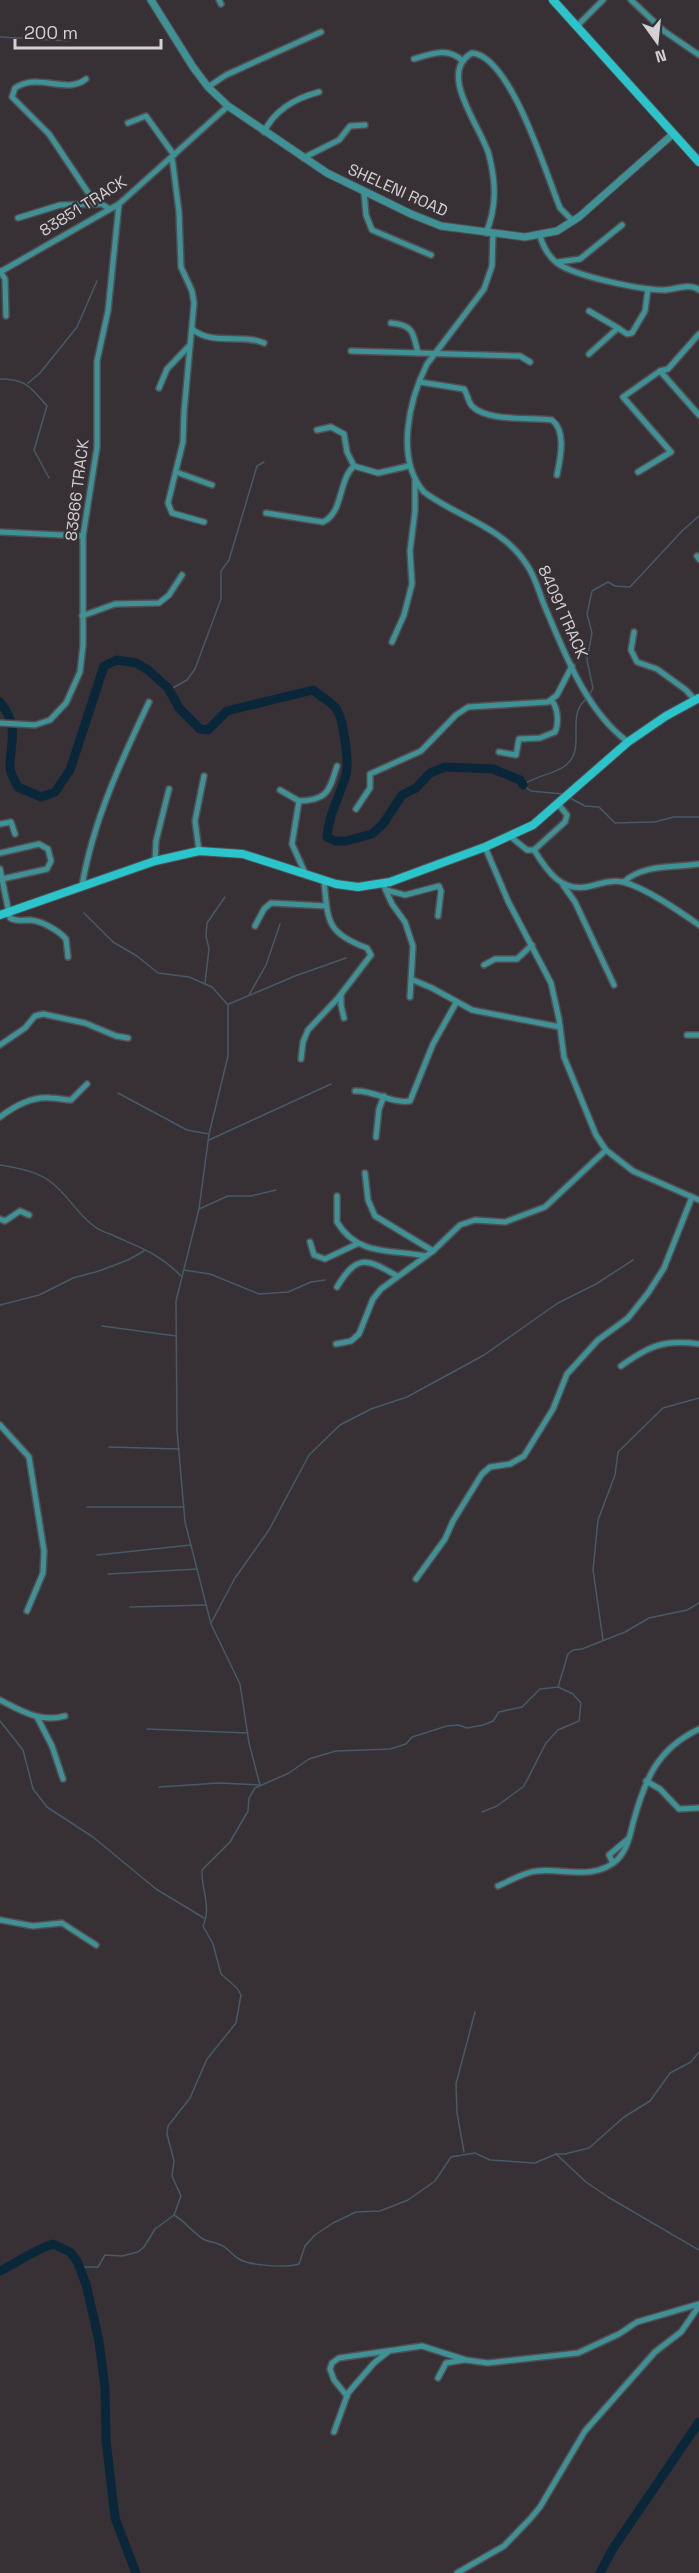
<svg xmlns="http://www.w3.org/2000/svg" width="699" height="2573" font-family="'Space Grotesk',sans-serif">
  <rect width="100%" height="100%" fill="#373136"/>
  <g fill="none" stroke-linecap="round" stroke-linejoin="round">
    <g stroke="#465a67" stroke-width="1.5">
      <polyline points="0,37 68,41"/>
      <path d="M 0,379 C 27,379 30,387 47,406 L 34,450 L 49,478"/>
      <polyline points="28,383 40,373 77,327 97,281"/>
      <polyline points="169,690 187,680 195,669 221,599 221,571 229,560 257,466 264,462"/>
      <polyline points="589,696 593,688 587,660 592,633 587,614 592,591 608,582 615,586 630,587 682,531 699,516"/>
      <path d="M 563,794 L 531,791 L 523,785 C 536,775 554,775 566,765 C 587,748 565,717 586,699"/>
      <polyline points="570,798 585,806 599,807 615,823 654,822 674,817 699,817"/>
      <polyline points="84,913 113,942 137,956 158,973 189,977 212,987 228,1005 228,1056 209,1134 199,1209 176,1301 177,1430 185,1522 211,1624 240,1684 249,1743 260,1785 219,1783 159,1787"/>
      <polyline points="205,983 209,949 206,936 207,923 225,897"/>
      <polyline points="249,995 266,965 280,924"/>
      <polyline points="229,1004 295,976 346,958"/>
      <polyline points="118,1093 187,1130 209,1134"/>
      <polyline points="209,1140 331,1084"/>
      <path d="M 0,1165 C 17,1168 38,1171 52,1183 C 68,1195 77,1214 94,1226 C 98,1230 105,1232 110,1234 C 138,1247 159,1253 181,1276"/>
      <polyline points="199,1209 228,1196 251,1196 276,1190"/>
      <polyline points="184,1270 210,1274 259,1294 288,1292 311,1282 325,1280"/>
      <polyline points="0,1305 39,1295 73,1278 99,1271 128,1260 144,1251"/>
      <polyline points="102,1326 176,1336"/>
      <polyline points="109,1447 179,1449"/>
      <polyline points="87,1507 184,1507"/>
      <polyline points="97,1555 191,1545"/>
      <polyline points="108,1574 197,1569"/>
      <polyline points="130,1607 206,1605"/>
      <polyline points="211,1623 235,1578 269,1530 309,1455 340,1425 371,1409 407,1397 484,1355 558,1303 596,1284 633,1260"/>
      <polyline points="603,1640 593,1570 598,1520 615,1475 618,1452 663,1408 699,1398"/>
      <polyline points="0,1721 23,1750 33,1789 47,1807 93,1837 156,1889 204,1918"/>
      <polyline points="147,1729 248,1733"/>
      <polyline points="482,1812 497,1806 524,1786 546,1743 558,1730 579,1721 581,1703 573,1694 558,1687"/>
      <polyline points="464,2152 457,2113 456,2084 475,2012"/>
      <polyline points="556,2154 586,2182 608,2197 699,2250"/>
      <path d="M 174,2215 C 185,2221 192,2232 203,2239 C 208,2242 215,2242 221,2245 C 228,2248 232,2255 239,2259 C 251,2266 286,2268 299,2264 L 305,2246 L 315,2235 L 333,2223 L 356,2212 L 380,2211 L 408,2200 L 435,2181 L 451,2157 L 475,2153 L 490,2160 L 535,2163 L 556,2154 L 565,2154 L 589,2148 L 624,2117 L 650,2101 L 670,2073 L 691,2062 L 699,2052"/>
      <path d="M 80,2267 L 98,2267 L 105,2255 L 122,2256 L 138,2252 L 144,2247 L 155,2229 L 174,2215 L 181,2196 L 172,2176 L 174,2161 L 167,2134 L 168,2126 L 190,2098 L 207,2059 L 236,2023 L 241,1995 L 237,1988 L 221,1974 L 213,1944 L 203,1926 C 212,1907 201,1889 202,1870 L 230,1842 L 248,1811 L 249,1798 L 255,1788 L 289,1773 L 309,1759 L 336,1751 L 390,1749 L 406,1744 L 412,1737 L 447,1726 L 458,1725 L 467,1728 L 483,1725 L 493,1721 L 499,1712 L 522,1707 L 540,1689 L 558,1687 L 568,1654 L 573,1650 L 582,1649 L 625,1632 L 649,1618 L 687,1610 L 699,1603"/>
    </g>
    <g stroke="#092738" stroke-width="9">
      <path d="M 0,702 C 19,727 11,737 10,765 C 9,772 15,781 18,787 L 41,797 L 55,792 L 70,770 L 104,666 L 117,660 L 136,663 L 148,670 L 168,688 L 179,708 L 200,729 L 208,730 L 227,711 L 313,690 C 320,696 329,701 335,707 C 344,717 349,763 346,775 C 339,798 329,813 327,837 L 335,841 L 346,841 L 372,834 L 383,824 L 402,795 L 416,788 L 430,773 L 445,767 L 493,769 L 520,780 L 523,785"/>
      <path d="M 0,2271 C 18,2262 34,2250 53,2244 L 70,2252 L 77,2261 L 86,2284 L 99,2341 L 105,2388 L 106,2440 L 115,2518 L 136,2573"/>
      <polyline points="600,2573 612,2550 699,2422"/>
    </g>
    <defs>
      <g id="minor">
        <polyline points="219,0 221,4"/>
        <polyline points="631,0 664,31 699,55"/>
        <polyline points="577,26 603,0"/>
        <path d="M 414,59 C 433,53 448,47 463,61"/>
        <path d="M 86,79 C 66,95 39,72 15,88 L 12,97 L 49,134 L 91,197 L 108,208"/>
        <polyline points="208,87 226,75 321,32"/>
        <polyline points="128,123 146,116 174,155"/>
        <path d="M 264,132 C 275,109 296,98 319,92"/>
        <polyline points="172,157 179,212 181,267 192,291 194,303 184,412 183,442 168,503 172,513 204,522"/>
        <polyline points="303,158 339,140 350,126 365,125"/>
        <polyline points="364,192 366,215 372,230 431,255"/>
        <polyline points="18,218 60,205 99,204"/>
        <path d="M 486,233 C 497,207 496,182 489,155 C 482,128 436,73 472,53 C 511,56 546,174 560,208 L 573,221"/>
        <path d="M 493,233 L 492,266 L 484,289 L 427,364 C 409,400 395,459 424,492 C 459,518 502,526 527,565 C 536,578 539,593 545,607 C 565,654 586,711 628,742"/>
        <path d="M 540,236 C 543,246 548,256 557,263 C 574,276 641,290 664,290 C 675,290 690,282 699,290"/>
        <polyline points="558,262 580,259 622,225"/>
        <polyline points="0,271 5,279 6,316"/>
        <polyline points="0,272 119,204 228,106"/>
        <polyline points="589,311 618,328"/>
        <path d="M 391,323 C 414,325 413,333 418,353"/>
        <path d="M 192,329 C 213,346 240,333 264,343"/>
        <polyline points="351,351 520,356 530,362"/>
        <polyline points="589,354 618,328 627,334 632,333 645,311 648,289"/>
        <polyline points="660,371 699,415"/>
        <path d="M 420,382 L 464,389 C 468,395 468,402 472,406 C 487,422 532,417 552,420 C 567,432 560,459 557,475"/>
        <polyline points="159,388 167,369 189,346"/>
        <polyline points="317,430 331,427 344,434 347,452 354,466"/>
        <polyline points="176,472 212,485"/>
        <polyline points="638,472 671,452 623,397 660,371 668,369 699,334"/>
        <path d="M 266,513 L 323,522 C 344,512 338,480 354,466 L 378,473 L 409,466"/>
        <polyline points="0,532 83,536"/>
        <polyline points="697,556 699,559"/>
        <polyline points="82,616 115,604 159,603 169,595 182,575"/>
        <polyline points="634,632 631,650 637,662 657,669 686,690 695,700"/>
        <polyline points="392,642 404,615 412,584 410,551 415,511 415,481"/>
        <polyline points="0,723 35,725 50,720 66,703 80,672 83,645 83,536 97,447 97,361 108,311 119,204"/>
        <path d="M 499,752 L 516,755 L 519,739 L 540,738 L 555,732 C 559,724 558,708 552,701"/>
        <polyline points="280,790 299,801 292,844 306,875"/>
        <path d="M 299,801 C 328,800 329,791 337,766"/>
        <polyline points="356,809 370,788 370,774 421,751 456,715 468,707 548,702 557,695 572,666"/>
        <polyline points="0,824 11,822 15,834"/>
        <path d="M 511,837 L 527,850 L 534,850 C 547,871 562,894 591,886 C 602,883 612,880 623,882 C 646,888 679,911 699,925"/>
        <polyline points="485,847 508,901 551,983 559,1019 564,1057 596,1135 606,1150 633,1171 699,1200"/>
        <polyline points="534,850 565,822 567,815 559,805"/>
        <polyline points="199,851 195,821 204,776"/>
        <polyline points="0,853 39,844 48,849 51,861 47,869 2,879"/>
        <polyline points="155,861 156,841 169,789"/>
        <path d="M 0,869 L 10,918 C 17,922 22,920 30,920 C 42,921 58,930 66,939 L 68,957"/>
        <path d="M 624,882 C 642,864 674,868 699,864"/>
        <polyline points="383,884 392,904 405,922 413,946 410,997"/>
        <polyline points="563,885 575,902 614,985"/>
        <path d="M 82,886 C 93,821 121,761 149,702"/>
        <polyline points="386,890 405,895 439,886 441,891 438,916"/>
        <polyline points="255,926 264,909 271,903 326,906"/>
        <polyline points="484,965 495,959 517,959 532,945"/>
        <polyline points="413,980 432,988 472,1010 560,1027"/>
        <polyline points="341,995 341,1005 344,1018"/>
        <polyline points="687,1035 699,1035"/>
        <polyline points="0,1045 25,1028 35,1016 43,1014 85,1023 116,1036 128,1038"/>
        <path d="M 301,1059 L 303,1042 L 308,1030 L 338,998 L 371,955 L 367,948 C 326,933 328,921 324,881"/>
        <path d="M 355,1091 C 374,1090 392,1104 410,1101 L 433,1044 L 456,1003"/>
        <path d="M 0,1117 C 15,1106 32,1096 51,1098 C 58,1098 64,1100 71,1100 L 87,1084"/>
        <polyline points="376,1137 379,1109 384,1096"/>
        <polyline points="365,1173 368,1200 375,1216 433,1251"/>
        <path d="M 337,1196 L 337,1222 C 358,1257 392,1249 426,1256"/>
        <polyline points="0,1219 5,1221 20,1211 29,1215"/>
        <polyline points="310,1242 314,1255 325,1259 357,1244"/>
        <path d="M 337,1287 C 357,1254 366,1258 397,1276"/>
        <polyline points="336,1344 351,1341 359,1334 373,1299 381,1289 433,1251 460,1225 475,1220 505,1222 545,1207 606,1150"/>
        <path d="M 621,1366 C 649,1346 664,1339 699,1344"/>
        <polyline points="0,1425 29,1457 44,1551 43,1573 27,1611"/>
        <polyline points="416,1579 445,1539 453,1521 482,1474 490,1467 510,1464 524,1456 553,1409 567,1374 598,1340 628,1318 648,1293 664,1268 692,1197"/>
        <path d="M 0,1700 C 22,1711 40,1723 65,1716"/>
        <polyline points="37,1717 52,1746 63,1779"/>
        <polyline points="646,1781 660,1789 679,1809 699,1808"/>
        <polyline points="613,1863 609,1855 628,1839"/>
        <path d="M 498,1886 C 510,1881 524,1872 537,1871 C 564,1868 594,1881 617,1860 C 627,1850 630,1836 633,1823 C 645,1779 657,1749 699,1729"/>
        <polyline points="0,1920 33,1926 62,1923 96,1945"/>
        <polyline points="438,2378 446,2363 464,2360"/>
        <polyline points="347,2396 334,2380 330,2369 332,2363 339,2358 422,2346 466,2360 488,2363 578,2353 619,2334 637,2322 699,2304"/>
        <polyline points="334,2432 348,2393 374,2363 389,2351"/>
        <polyline points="457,2573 504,2546 530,2519 540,2507 585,2431 655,2352 681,2332 699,2306"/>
      </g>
      <polyline id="tertiary" points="151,0 193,67 208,87 228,106 327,173 411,214 441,226 525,237 557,231 579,217 673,134"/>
      <g id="secondary">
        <polyline points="553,0 699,162"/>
        <polyline points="0,915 155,861 199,851 243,854 336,884 358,887 390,882 485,847 533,825 628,742 666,716 699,698"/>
      </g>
    </defs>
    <use href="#minor" stroke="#534e52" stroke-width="8"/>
    <use href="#tertiary" stroke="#534e52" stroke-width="9"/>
    <use href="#secondary" stroke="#534e52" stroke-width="10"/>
    <use href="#minor" stroke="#3e9194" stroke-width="5"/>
    <use href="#tertiary" stroke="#3e9194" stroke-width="7"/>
    <use href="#secondary" stroke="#29c5cb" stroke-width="8"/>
  </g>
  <g text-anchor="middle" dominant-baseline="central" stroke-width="4.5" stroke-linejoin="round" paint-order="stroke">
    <g font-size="16" fill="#d4d1d4" stroke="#373136">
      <text transform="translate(398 190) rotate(24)">SHELENI ROAD</text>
      <text transform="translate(83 206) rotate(-32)">83851 TRACK</text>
      <text transform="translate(77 490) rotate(-83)">83866 TRACK</text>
      <text transform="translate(563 612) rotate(66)">84091 TRACK</text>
    </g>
  </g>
  <g transform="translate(657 42) rotate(165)" stroke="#373136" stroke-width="4.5" paint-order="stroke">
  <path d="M0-4.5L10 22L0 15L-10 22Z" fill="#d4d1d4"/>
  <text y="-9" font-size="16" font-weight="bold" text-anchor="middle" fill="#d4d1d4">N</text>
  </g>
  <path d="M15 39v9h146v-9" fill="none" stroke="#d4d1d4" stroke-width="3"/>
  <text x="24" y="39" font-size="18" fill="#d4d1d4" stroke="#373136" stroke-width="4.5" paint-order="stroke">200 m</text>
</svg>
